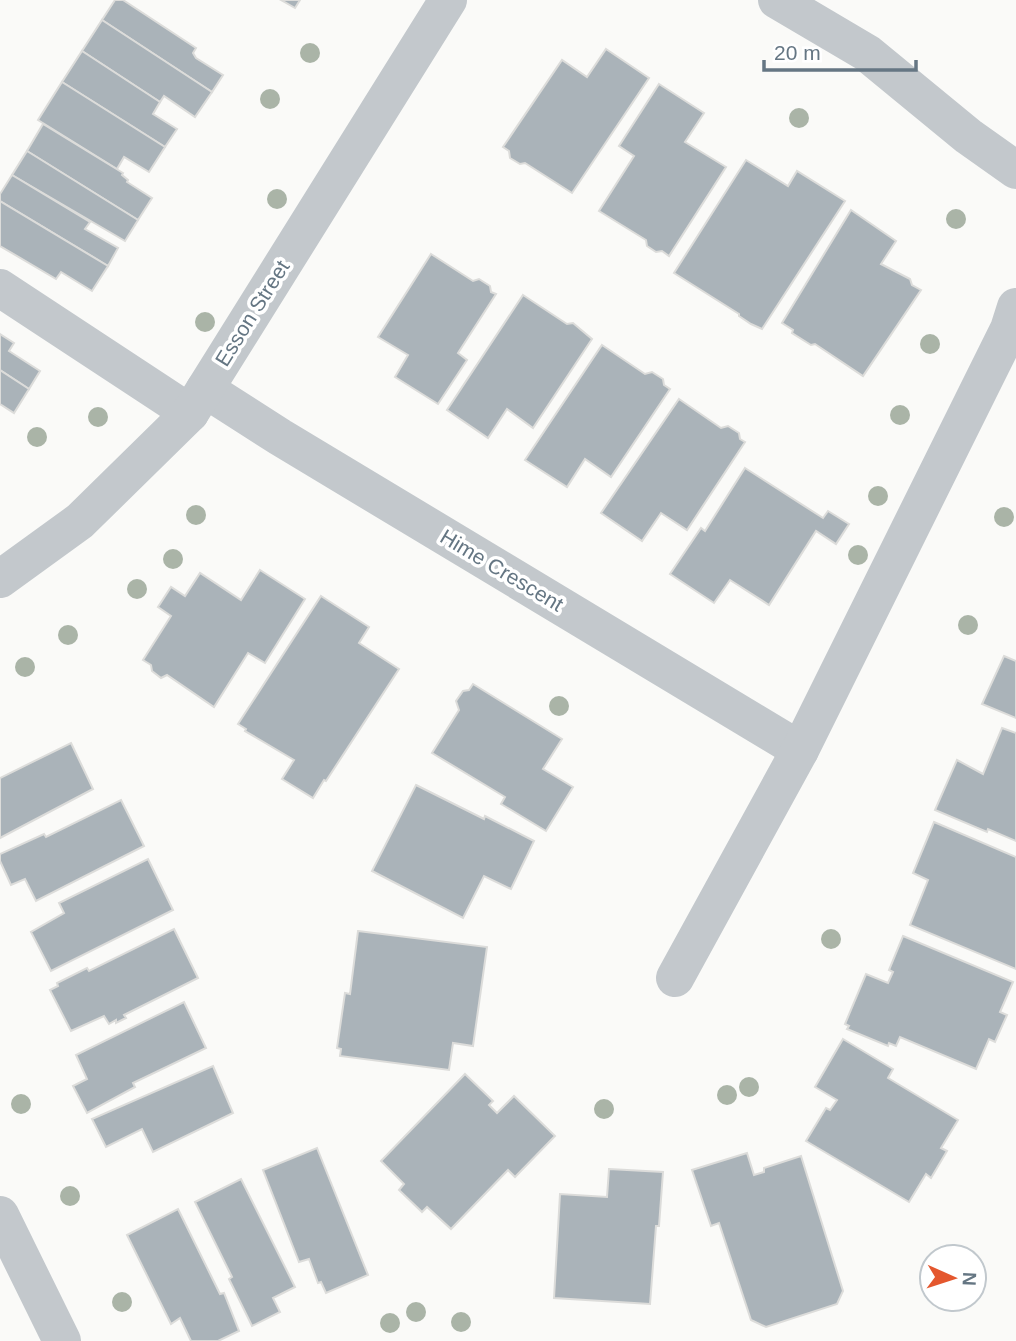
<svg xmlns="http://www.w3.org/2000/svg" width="1016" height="1341" font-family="Arial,sans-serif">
  <rect width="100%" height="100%" fill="#fafaf8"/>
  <g fill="#aab3b9" stroke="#dcdcda" stroke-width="2">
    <polygon points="115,0 123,0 196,48 193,53 196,58 223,75 212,92 102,20"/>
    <polygon points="281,0 300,0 295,8"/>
    <polygon points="102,20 212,92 195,117 164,96 160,102 82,51"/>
    <polygon points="606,49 649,78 572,193 525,163 520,164 510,158 509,151 503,147 562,60 587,77"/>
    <polygon points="82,51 160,102 153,114 177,129 165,147 62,82"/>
    <polygon points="62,82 165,147 149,172 124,157 117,169 38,120"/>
    <polygon points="659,84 704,113 685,142 726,167 669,256 662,251 656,252 647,246 646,240 599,211 634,156 619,146"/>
    <polygon points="43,124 123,173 122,175 128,180 127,182 152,198 138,220 27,151"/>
    <polygon points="27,151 138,220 125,241 12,175"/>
    <polygon points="746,160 788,186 797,171 845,201 762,329 751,324 739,316 739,314 674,273"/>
    <polygon points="12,175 90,222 85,229 118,248 108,266 0,201 0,194"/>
    <polygon points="0,201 108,266 92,291 61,272 56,279 0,246"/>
    <polygon points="851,210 896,241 881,264 910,279 912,285 921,290 863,376 815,344 811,345 792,333 793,330 782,323"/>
    <polygon points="431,254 473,281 479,279 490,286 491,292 496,294 458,353 467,360 438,404 395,377 408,355 378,337"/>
    <polygon points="523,295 567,324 573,323 592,339 533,428 507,409 488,438 447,410"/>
    <polygon points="0,334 14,343 9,351 40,371 29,389 0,370"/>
    <polygon points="602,345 645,374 652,372 663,379 664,385 670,389 611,477 585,459 567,487 525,460"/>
    <polygon points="0,370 29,389 14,413 0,404"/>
    <polygon points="679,399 721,428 728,426 739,433 740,439 745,442 687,530 661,513 642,541 601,513"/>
    <polygon points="745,468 823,518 828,511 849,524 836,544 816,531 769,605 730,580 714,603 670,574 701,528 705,531"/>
    <polygon points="260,570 305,599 265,663 248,653 214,707 167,675 161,678 152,671 151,665 143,660 171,616 158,607 171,587 185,596 200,573 241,600"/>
    <polygon points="321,596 369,627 359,643 399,669 326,781 324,780 313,798 282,779 294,760 245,731 246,729 238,724"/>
    <polygon points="1004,656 1016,661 1016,718 982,704"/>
    <polygon points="473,684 562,739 543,769 573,787 546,831 501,804 505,797 432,753 459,710 456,701 463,691 469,690"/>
    <polygon points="1002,728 1016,733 1016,841 988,829 987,832 935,810 957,760 983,774"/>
    <polygon points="71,743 93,789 0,838 0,778"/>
    <polygon points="416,785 484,819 485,816 534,841 511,889 484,876 463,918 372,871"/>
    <polygon points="121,800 144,846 36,901 25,879 11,885 0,861 0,854 44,834 46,837"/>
    <polygon points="934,822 1016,857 1016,969 910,925 928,880 913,873"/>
    <polygon points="148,859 173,910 51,971 31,932 64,913 59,903"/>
    <polygon points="174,929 198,978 124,1015 126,1018 116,1023 116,1020 109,1024 104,1016 71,1031 50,990 58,986 57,983 87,968 89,971"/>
    <polygon points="358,931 487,947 473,1046 453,1043 449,1070 340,1056 341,1049 337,1048 345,993 350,994"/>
    <polygon points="903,936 1013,982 1000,1012 1007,1015 995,1042 989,1039 976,1069 900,1037 896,1046 889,1043 888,1046 847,1029 849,1026 845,1024 866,974 888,983 893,972 889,970"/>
    <polygon points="184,1002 206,1048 133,1083 135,1087 87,1113 73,1086 87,1079 76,1055"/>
    <polygon points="843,1039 893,1069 888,1078 958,1120 941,1148 947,1151 931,1178 926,1174 909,1202 806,1141 826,1108 830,1110 837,1100 815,1087"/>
    <polygon points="213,1066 233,1113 153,1152 142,1129 106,1147 92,1119"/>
    <polygon points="465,1074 493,1101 489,1105 497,1113 514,1096 555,1136 515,1177 508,1170 451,1229 427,1207 422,1212 399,1190 404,1184 381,1161"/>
    <polygon points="317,1148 368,1275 326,1293 321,1282 318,1283 309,1259 299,1262 263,1170"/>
    <polygon points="747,1153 754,1175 764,1172 764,1168 801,1156 843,1291 837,1304 766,1327 751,1320 719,1223 711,1226 692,1170"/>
    <polygon points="609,1169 663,1172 659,1226 656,1226 650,1304 554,1298 560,1194 607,1197"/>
    <polygon points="241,1179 295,1287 273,1298 280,1312 252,1326 229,1279 232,1277 195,1202"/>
    <polygon points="178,1209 220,1294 224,1293 239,1331 218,1341 191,1341 180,1318 171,1324 127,1235"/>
  </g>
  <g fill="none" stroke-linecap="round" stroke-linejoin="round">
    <g stroke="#c3c8cc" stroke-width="38">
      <polyline points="777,0 867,53 968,136 1016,170"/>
      <polyline points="0,288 190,413"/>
      <polyline points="205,389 280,437 800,750"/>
      <polyline points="0,579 80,521 190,413 448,0"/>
      <polyline points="675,978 800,750 1009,329 1016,307"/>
      <polyline points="0,1215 62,1341"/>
    </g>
  </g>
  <g fill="#aab4a7">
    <circle cx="310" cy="53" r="10"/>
    <circle cx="270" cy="99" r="10"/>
    <circle cx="799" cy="118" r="10"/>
    <circle cx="277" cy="199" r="10"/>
    <circle cx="956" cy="219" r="10"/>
    <circle cx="205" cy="322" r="10"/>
    <circle cx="930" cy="344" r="10"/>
    <circle cx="900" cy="415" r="10"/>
    <circle cx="98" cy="417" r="10"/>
    <circle cx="37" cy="437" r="10"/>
    <circle cx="878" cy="496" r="10"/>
    <circle cx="196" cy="515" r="10"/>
    <circle cx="1004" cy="517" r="10"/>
    <circle cx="858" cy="555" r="10"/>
    <circle cx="173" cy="559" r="10"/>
    <circle cx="137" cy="589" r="10"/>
    <circle cx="968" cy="625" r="10"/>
    <circle cx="68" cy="635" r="10"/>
    <circle cx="25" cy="667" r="10"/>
    <circle cx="559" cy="706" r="10"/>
    <circle cx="831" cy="939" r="10"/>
    <circle cx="749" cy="1087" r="10"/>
    <circle cx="727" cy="1095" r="10"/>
    <circle cx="21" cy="1104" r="10"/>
    <circle cx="604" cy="1109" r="10"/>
    <circle cx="70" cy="1196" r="10"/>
    <circle cx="122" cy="1302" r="10"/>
    <circle cx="416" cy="1312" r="10"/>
    <circle cx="461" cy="1322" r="10"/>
    <circle cx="390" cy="1323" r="10"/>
  </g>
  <g text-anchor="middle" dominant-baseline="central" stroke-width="7" stroke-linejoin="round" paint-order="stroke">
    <g font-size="21" fill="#657683" stroke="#fff">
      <text transform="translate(252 313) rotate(-58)">Esson Street</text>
      <text transform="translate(502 570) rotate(31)">Hime Crescent</text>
    </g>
  </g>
  <g transform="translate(953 1278) rotate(93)"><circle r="33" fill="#ffffff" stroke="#c1c8cd" stroke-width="2"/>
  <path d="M0-5L12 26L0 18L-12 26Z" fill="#e4572e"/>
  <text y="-10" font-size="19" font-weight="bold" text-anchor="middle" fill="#657683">N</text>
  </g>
  <path d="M764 60v10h152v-10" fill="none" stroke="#657683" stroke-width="3.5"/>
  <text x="774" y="60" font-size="21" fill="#657683" stroke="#ffffff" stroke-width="5" paint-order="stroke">20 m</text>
</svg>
